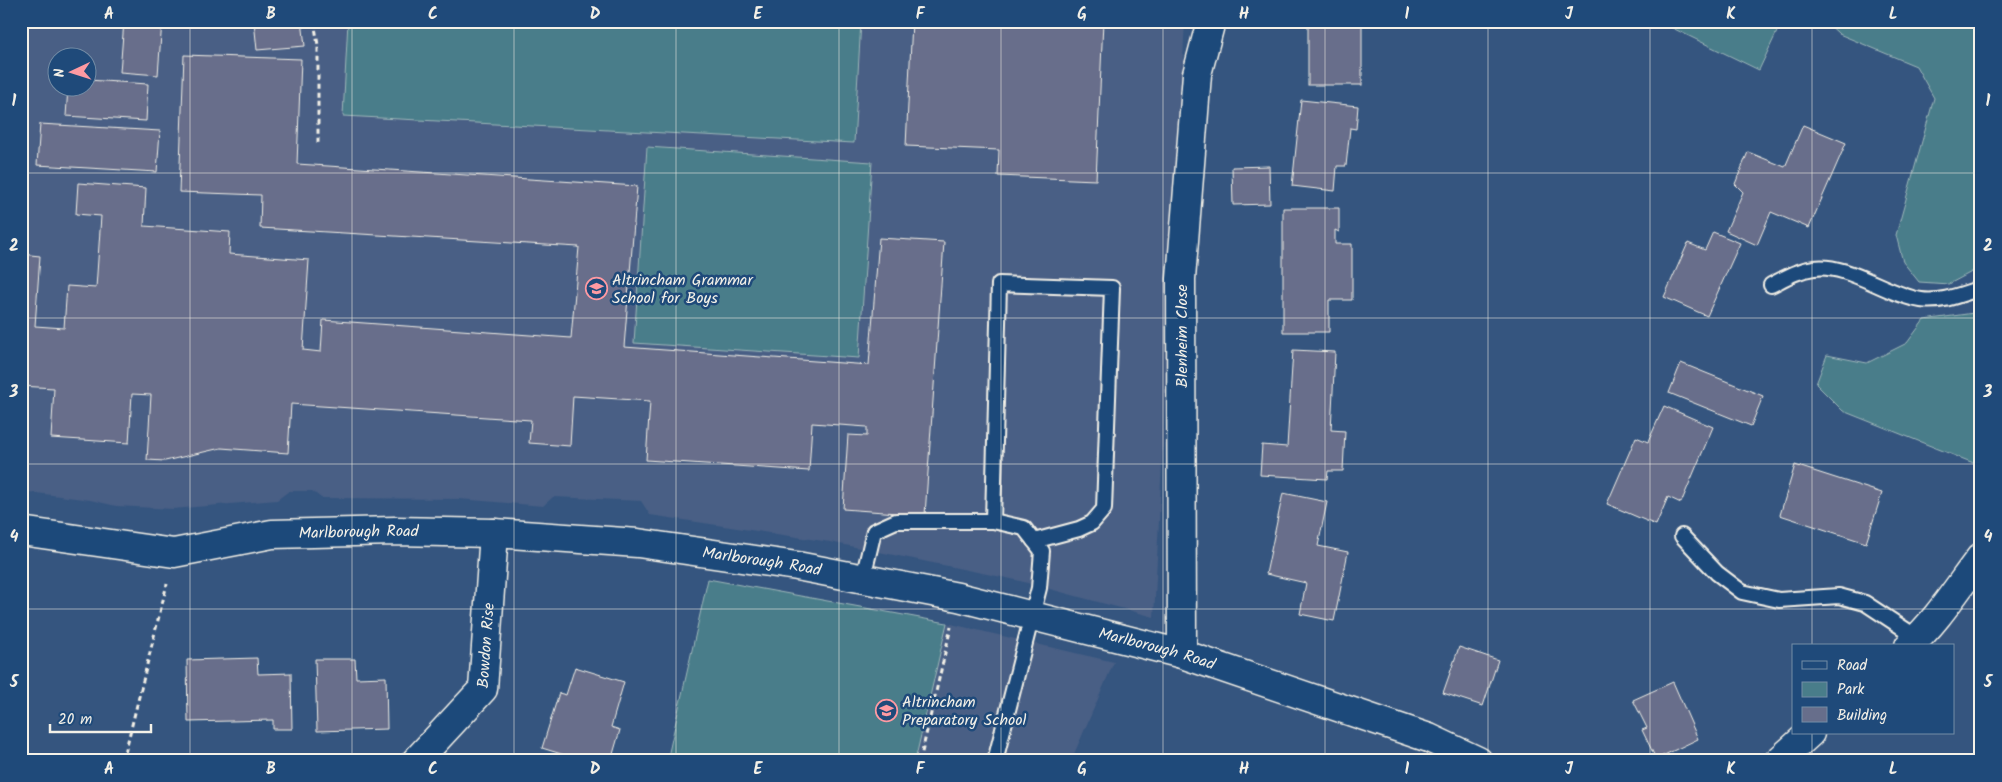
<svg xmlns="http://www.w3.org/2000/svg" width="2002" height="782" font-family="Kalam,sans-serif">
  <rect width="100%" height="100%" fill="#35557f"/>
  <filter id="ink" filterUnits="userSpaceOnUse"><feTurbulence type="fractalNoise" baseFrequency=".02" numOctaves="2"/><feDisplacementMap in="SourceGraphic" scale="10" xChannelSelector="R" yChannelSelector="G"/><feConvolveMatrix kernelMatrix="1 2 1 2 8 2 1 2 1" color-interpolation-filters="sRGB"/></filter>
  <g filter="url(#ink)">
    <g fill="#485f85" fill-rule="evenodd">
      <path d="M 21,21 L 1185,21 L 1154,617 L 1016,580 L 830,542 L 650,515 L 641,501 L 553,497 L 543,506 L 459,499 L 321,498 L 312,491 L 289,491 L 277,500 L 173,509 L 116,506 L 90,500 L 21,491 ZM 58,58 L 88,58 L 88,88 L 58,88 Z"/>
      <polygon points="708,579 947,623 1114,662 1071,761 667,761"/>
    </g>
    <g fill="#497d8a" stroke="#9eb7b9">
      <polygon points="348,21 861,21 854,143 343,116"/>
      <polygon points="1658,21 1782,21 1759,70"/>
      <polygon points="1825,21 1981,21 1981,267 1949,284 1919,282 1903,262 1896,235 1934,98 1916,66 1839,34"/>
      <polygon points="647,147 872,162 859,358 634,343"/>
      <polygon points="1981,312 1981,466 1843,411 1816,384 1827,355 1867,363 1907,343 1924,320"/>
      <polygon points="708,579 947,623 915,761 667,761"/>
    </g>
    <g fill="#676e8b" stroke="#f4f1e8">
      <polygon points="124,21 162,21 158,75 120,72"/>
      <polygon points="254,21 302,21 305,46 257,50"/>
      <polygon points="912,21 1103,21 1096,180 998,176 999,150 906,146"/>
      <rect x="1308" y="21" width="54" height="64"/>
      <polygon points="184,55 301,59 297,164 637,186 624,347 869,365 879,238 944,242 925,515 843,509 848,435 867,436 867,427 812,423 809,471 646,460 650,401 573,396 570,446 529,443 531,420 291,404 288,453 221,448 165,461 147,460 151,395 132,394 129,443 51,438 54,388 21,386 21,254 40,256 35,326 64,328 67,286 96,288 101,216 76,214 78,183 146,188 144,226 230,232 229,254 309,260 303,350 321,352 323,320 571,338 579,247 260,228 261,195 179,192"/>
      <polygon points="88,80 148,84 146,121 66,116 68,88 88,88"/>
      <polygon points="1301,100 1358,106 1356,129 1350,128 1346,166 1337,166 1335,191 1292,186"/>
      <polygon points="40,124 160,131 157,172 37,165"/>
      <polygon points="1803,125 1846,143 1809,228 1771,212 1757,245 1726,231 1743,192 1735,184 1748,152 1785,167"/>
      <polygon points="1269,166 1270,204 1233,205 1232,167"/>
      <polygon points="1283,208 1339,208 1339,232 1335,230 1335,244 1352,244 1352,300 1329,300 1329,332 1283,332"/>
      <polygon points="1713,232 1740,243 1707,316 1664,297 1688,243 1705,250"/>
      <polygon points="1293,350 1335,352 1331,430 1345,431 1343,471 1328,471 1327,479 1260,475 1262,445 1287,447"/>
      <polygon points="1681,363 1763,396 1751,426 1669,393"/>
      <polygon points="1664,406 1713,427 1681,503 1668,497 1656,525 1607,504 1636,437 1648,442"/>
      <polygon points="1795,465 1882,493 1866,543 1780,515"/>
      <polygon points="1283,493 1327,502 1318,546 1348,552 1334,621 1300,614 1306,583 1266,574"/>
      <polygon points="1459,647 1498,660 1483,706 1443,693"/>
      <polygon points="257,658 258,674 291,673 292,729 273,729 273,720 188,722 187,660"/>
      <polygon points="315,659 355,659 356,678 386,677 387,729 317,731"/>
      <polygon points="575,667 624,682 611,727 620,730 611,761 584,761 542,748 559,693 566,695"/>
      <polygon points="1673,682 1698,739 1656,759 1642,730 1647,728 1633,700"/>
    </g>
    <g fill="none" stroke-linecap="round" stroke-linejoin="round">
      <defs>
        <g id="service">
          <path d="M 1771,285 C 1785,278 1798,270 1814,268 C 1847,263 1887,295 1921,300 C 1941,303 1962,294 1981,288"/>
          <polyline points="993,521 999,284 1112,288 1104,509 1092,523 1079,529 1034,541"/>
          <polyline points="1682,536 1717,573 1742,592 1779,600 1839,596 1865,603 1918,638"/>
          <polyline points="863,578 874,531 896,521 993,521 1024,528 1042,551 1039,588 995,761"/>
        </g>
        <g id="minor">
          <path id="s1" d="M 21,531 L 174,553 L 272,534 L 395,531 L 494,533 L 638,543 L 797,566 L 958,597 L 1182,654 L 1429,738 L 1478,761"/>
          <polyline points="1182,654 1181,279 1197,74 1211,21"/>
          <path id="s2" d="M 416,761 L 483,689 L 494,533"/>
        </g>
        <g id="secondary">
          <path d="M 1909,646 C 1937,621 1958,587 1981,557"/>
          <polyline points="1779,761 1810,733"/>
        </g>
      </defs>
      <use href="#service" stroke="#f4f1e8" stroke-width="18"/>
      <use href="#minor" stroke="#f4f1e8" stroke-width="31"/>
      <use href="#secondary" stroke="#f4f1e8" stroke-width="31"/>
      <g stroke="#f4f1e8" stroke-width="3" stroke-dasharray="5 4" stroke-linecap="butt">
        <polyline points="314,21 318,45 318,144"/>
        <polyline points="123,761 167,584"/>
        <polyline points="920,761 951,627"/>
      </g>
      <use href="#service" stroke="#1f4a7a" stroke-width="14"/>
      <use href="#minor" stroke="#1f4a7a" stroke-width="28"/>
      <use href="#secondary" stroke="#1f4a7a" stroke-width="28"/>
    </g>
  </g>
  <path fill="none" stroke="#f4f1e8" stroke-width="1" stroke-opacity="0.55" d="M 190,21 L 190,761M 352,21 L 352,761M 514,21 L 514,761M 676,21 L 676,761M 839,21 L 839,761M 1001,21 L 1001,761M 1163,21 L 1163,761M 1325,21 L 1325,761M 1488,21 L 1488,761M 1650,21 L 1650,761M 1812,21 L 1812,646M 21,173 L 1981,173M 21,318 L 1981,318M 21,464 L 1981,464M 21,609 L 1981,609M 1812,733 L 1812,761"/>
  <defs>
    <symbol id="school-ring" viewBox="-11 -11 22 22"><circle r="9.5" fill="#1f4a7a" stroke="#ff9aa2" stroke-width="1.5"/><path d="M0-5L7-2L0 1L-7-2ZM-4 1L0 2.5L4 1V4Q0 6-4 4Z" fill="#ff9aa2"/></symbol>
  </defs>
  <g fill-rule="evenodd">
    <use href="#school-ring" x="584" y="276" width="25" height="25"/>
    <use href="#school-ring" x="874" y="698" width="25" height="25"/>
  </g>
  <g text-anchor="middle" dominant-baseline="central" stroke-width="5" stroke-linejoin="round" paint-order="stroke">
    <g font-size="16" fill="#f4f1e8" stroke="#1f4a7a" text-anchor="start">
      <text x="612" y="280">Altrincham Grammar<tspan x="612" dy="18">School for Boys</tspan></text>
      <text x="902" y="702">Altrincham<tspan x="902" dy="18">Preparatory School</tspan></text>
    </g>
    <g font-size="16" fill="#f4f1e8" stroke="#1f4a7a">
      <text transform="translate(1182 336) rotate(-90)">Blenheim Close</text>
      <text stroke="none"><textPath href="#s1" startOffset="341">Marlborough Road</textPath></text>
      <text stroke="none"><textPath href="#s1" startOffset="746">Marlborough Road</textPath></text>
      <text stroke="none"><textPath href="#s2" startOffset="142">Bowdon Rise</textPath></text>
      <text stroke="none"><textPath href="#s1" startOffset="1151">Marlborough Road</textPath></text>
    </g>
  </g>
  <rect width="2002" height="782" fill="none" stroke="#1f4a7a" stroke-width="55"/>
  <rect x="1792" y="644" width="162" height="90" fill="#1f4a7a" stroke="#748da6"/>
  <rect x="1802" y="661" width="25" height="8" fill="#1f4a7a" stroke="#748da6"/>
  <text x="1837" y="670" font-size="15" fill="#f4f1e8">Road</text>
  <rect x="1802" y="682" width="25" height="15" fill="#497d8a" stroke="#748da6"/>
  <text x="1837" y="694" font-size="15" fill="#f4f1e8">Park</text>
  <rect x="1802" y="707" width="25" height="15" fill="#676e8b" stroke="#748da6"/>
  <text x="1837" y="720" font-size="15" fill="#f4f1e8">Building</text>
  <g transform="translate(72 72) rotate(266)"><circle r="24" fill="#1f4a7a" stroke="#748da6"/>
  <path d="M0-4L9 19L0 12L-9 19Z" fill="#ff9aa2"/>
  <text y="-8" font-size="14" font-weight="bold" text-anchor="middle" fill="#f4f1e8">N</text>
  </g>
  <path d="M50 724v8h101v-8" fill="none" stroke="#f4f1e8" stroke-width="2.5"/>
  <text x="58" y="724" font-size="15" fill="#f4f1e8" stroke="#1f4a7a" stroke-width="4" paint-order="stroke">20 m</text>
  <rect x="28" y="28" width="1946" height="726" fill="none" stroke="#f4f1e8" stroke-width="2"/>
  <g font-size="16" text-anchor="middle" font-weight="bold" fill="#f4f1e8">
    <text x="109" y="19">A</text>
    <text x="271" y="19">B</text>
    <text x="433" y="19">C</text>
    <text x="595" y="19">D</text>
    <text x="758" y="19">E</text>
    <text x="920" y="19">F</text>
    <text x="1082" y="19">G</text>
    <text x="1244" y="19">H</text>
    <text x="1407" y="19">I</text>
    <text x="1569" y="19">J</text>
    <text x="1731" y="19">K</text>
    <text x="1893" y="19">L</text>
    <text x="14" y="106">1</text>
    <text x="1988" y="106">1</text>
    <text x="14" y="251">2</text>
    <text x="1988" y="251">2</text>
    <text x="14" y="397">3</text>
    <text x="1988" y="397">3</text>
    <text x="14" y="542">4</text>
    <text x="1988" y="542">4</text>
    <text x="14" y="687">5</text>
    <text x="1988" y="687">5</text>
    <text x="109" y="774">A</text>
    <text x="271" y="774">B</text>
    <text x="433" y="774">C</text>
    <text x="595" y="774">D</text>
    <text x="758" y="774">E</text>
    <text x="920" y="774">F</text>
    <text x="1082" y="774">G</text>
    <text x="1244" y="774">H</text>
    <text x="1407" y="774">I</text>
    <text x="1569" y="774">J</text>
    <text x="1731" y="774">K</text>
    <text x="1893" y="774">L</text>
  </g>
</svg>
